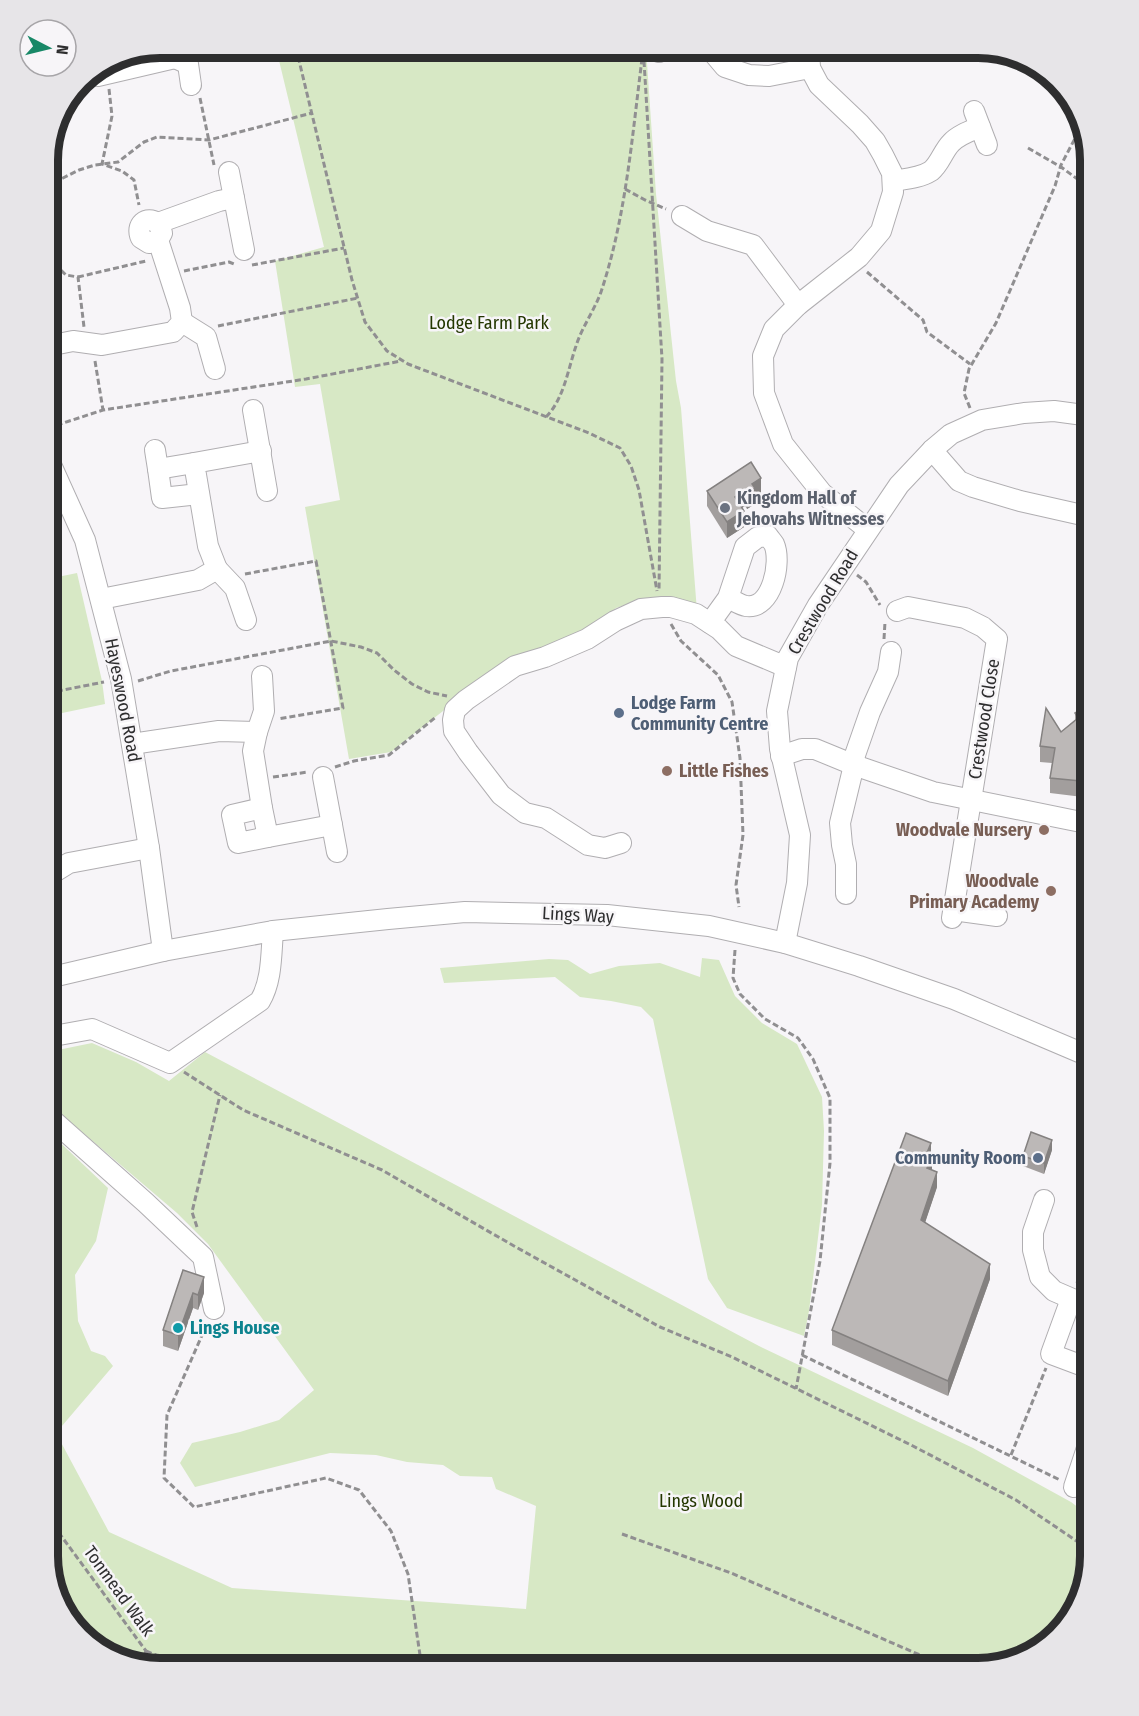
<svg xmlns="http://www.w3.org/2000/svg" width="1139" height="1716" font-family="'Fira Sans Condensed',sans-serif">
  <rect width="100%" height="100%" fill="#f7f5f8"/>
  <g fill="#d7e8c5">
    <polygon points="276,48 646,48 656,194 676,381 681,408 697,611 659,597 634,602 616,608 590,628 544,650 513,656 391,752 349,759 305,507 340,500 320,384 295,387 275,261 324,247"/>
    <polygon points="77,573 102,681 105,704 48,716 48,579"/>
    <polygon points="702,958 719,960 735,996 762,1023 797,1044 822,1097 824,1131 822,1205 809,1311 804,1336 727,1308 708,1279 653,1019 641,1007 611,1001 580,997 555,977 444,983 440,968 549,959 568,960 590,974 619,966 660,963 700,977"/>
    <polygon points="92,1043 136,1062 169,1081 205,1052 759,1346 973,1448 1071,1502 1091,1517 1091,1556 1076,1612 1034,1653 979,1668 154,1668 104,1653 63,1611 48,1555 48,1131 108,1188 96,1241 75,1275 78,1321 91,1351 105,1356 113,1366 56,1433 109,1532 232,1588 526,1609 536,1506 496,1489 492,1477 460,1476 443,1465 407,1462 376,1455 330,1453 195,1487 180,1463 192,1443 240,1432 279,1420 314,1390 208,1244 177,1213 48,1103 48,1052"/>
  </g>
  <g fill="none" stroke-linecap="round" stroke-linejoin="round">
    <defs>
      <g id="minor">
        <polyline points="173,48 175,58 188,64 191,85"/>
        <polyline points="709,48 725,67 749,75 769,76 810,68"/>
        <polyline points="809,48 810,68 819,85 860,124 875,141 883,155 892,173 893,192 881,231 859,257 798,305 774,329 763,356 764,393 783,444 822,493 867,529"/>
        <polyline points="659,52 660,48"/>
        <polyline points="98,76 175,58"/>
        <polyline points="974,111 987,145"/>
        <polyline points="229,172 244,250"/>
        <path d="M 893,181 C 905,179 920,178 931,171 C 940,164 943,151 951,143 C 958,135 970,131 980,127"/>
        <polyline points="682,216 707,231 753,245 798,305"/>
        <path d="M 158,223 L 162,233 L 158,240 L 149,243 L 141,238 C 135,225 146,215 158,223 L 219,201 L 234,198"/>
        <polyline points="182,322 206,337 215,369"/>
        <polyline points="48,346 73,341 102,345 173,332 182,322 180,308 158,240"/>
        <polyline points="253,410 267,491"/>
        <polyline points="155,450 158,469"/>
        <polyline points="932,450 959,481 973,487 1020,501 1091,517"/>
        <polyline points="48,458 85,540 121,679 149,848 163,951"/>
        <polyline points="194,463 158,469 162,498 199,494"/>
        <polyline points="217,569 235,588 246,620"/>
        <polyline points="1088,591 1091,570"/>
        <polyline points="101,599 198,580 217,569 208,546 194,463 261,451"/>
        <polyline points="897,611 908,607 965,618 983,627 997,639 952,918"/>
        <path d="M 710,623 L 728,598 L 745,547 L 758,537 L 768,536 C 770,539 772,541 774,544 C 782,562 772,610 746,606 C 740,605 733,600 728,598"/>
        <polyline points="257,732 264,711 262,676"/>
        <polyline points="132,744 219,731 257,732 253,751 262,808 268,837 332,825"/>
        <polyline points="781,756 802,749 815,749 854,765 933,792 1091,824"/>
        <polyline points="323,777 337,852"/>
        <polyline points="262,808 232,815 238,843 268,837"/>
        <polyline points="621,843 605,848 588,845 546,818 525,813 501,795 468,752 454,731 453,720 455,710 466,700 515,666 545,657 587,639 615,621 641,609 662,607 671,607 696,614 719,629 736,646 786,667"/>
        <polyline points="48,876 69,863 149,848"/>
        <polyline points="846,894 846,864 842,845 840,823 854,765 855,755 870,712 888,672 891,652"/>
        <polyline points="953,910 997,916"/>
        <polyline points="785,943 797,883 800,835 780,749 777,711 788,658 818,605 899,485 932,450 951,434 982,420 1024,413 1054,411 1091,416"/>
        <polyline points="48,978 163,951 273,931 388,919 465,912 607,915 709,926 785,943 859,966 954,999 1091,1057"/>
        <path d="M 48,1037 L 92,1029 L 170,1063 L 260,1001 C 272,981 271,955 273,931"/>
        <polyline points="48,1116 146,1203 203,1257 214,1309"/>
        <polyline points="1044,1200 1033,1232 1033,1250 1040,1277 1054,1291 1091,1307"/>
        <polyline points="1071,1299 1051,1354 1091,1369"/>
        <polyline points="1074,1487 1091,1436"/>
      </g>
    </defs>
    <use href="#minor" stroke="#b0aeb1" stroke-width="22"/>
    <g stroke="#908f91" stroke-width="3" stroke-dasharray="6 3" stroke-linecap="butt">
      <polyline points="296,48 352,280 365,322 387,351 408,364 589,433 620,448 631,466 639,490 657,591"/>
      <polyline points="631,48 642,51"/>
      <polyline points="297,50 310,48"/>
      <polyline points="644,61 662,359 659,590"/>
      <polyline points="1054,83 1062,100 1082,128"/>
      <polyline points="109,89 112,116 102,164 122,171 134,180 139,205"/>
      <polyline points="200,98 214,165"/>
      <polyline points="1028,148 1061,167 1091,189"/>
      <polyline points="48,189 51,185 63,178 79,170 95,165 118,162 144,142 157,137 209,140 312,113"/>
      <polyline points="625,189 645,200 666,209"/>
      <polyline points="48,258 66,275 78,277 84,327"/>
      <polyline points="252,265 344,248"/>
      <polyline points="184,271 229,262 234,264"/>
      <polyline points="867,272 923,320 927,332 970,364"/>
      <polyline points="78,277 146,261"/>
      <polyline points="218,326 358,298"/>
      <polyline points="95,361 103,410"/>
      <polyline points="970,408 964,393 969,369 996,323 1055,186 1061,165 1081,127"/>
      <path d="M 546,417 C 564,399 568,369 576,346 C 582,327 594,311 601,292 C 626,217 632,137 642,59"/>
      <polyline points="48,428 103,410 306,379 401,361"/>
      <polyline points="245,574 316,561 343,708 278,719"/>
      <polyline points="857,575 866,582 880,605"/>
      <polyline points="671,624 681,641 718,675 732,702 740,758 743,835 736,885 739,907"/>
      <polyline points="884,639 885,622"/>
      <polyline points="138,681 171,671 331,641 361,647 377,653 394,670 412,684 428,692 447,696"/>
      <polyline points="48,693 104,682"/>
      <polyline points="335,767 354,761 389,755 436,717"/>
      <polyline points="273,777 308,772"/>
      <polyline points="48,794 58,852"/>
      <polyline points="48,794 53,794 48,763"/>
      <polyline points="735,950 733,978 740,994 765,1019 798,1038 813,1059 830,1098 830,1163 820,1261 796,1389"/>
      <polyline points="184,1072 243,1110 382,1170 514,1246 660,1327 732,1357 913,1446 1016,1500 1081,1544 1091,1554"/>
      <polyline points="197,1227 192,1212 220,1095"/>
      <polyline points="1077,1283 1091,1246"/>
      <polyline points="207,1324 167,1415 164,1478 194,1507 326,1478 359,1490 391,1531 408,1574 420,1655 419,1668"/>
      <polyline points="802,1355 1060,1480"/>
      <polyline points="1011,1455 1046,1368"/>
      <polyline points="48,1518 146,1651"/>
      <polyline points="622,1534 731,1573 950,1668"/>
      <polyline points="146,1651 187,1668"/>
      <polyline points="141,1664 146,1651"/>
    </g>
    <use href="#minor" stroke="#fff" stroke-width="20"/>
  </g>
  <g fill="#a29e9d">
    <polygon points="751,462 761,493 755,498 755,504 747,509 745,506 742,508 744,527 727,538 707,506 707,491"/>
    <polygon points="1091,703 1091,798 1050,793 1050,778 1052,763 1040,762 1040,746 1061,732 1075,720 1075,713"/>
    <polygon points="1052,1150 1044,1174 1023,1166 1023,1156"/>
    <polygon points="931,1156 932,1170 937,1187 925,1222 990,1279 948,1396 832,1345 832,1330"/>
    <polygon points="183,1270 204,1293 198,1310 193,1308 178,1351 163,1346 163,1330"/>
  </g>
  <g fill="#848180">
    <polygon points="761,478 761,493 755,498 755,504 747,509 747,493 752,484"/>
    <polygon points="745,490 745,506 735,512 735,497"/>
    <polygon points="744,511 744,527 727,538 727,522"/>
    <polygon points="1052,1140 1052,1150 1044,1174 1044,1163"/>
    <polygon points="931,1143 931,1158 926,1155"/>
    <polygon points="932,1157 932,1172 927,1168"/>
    <polygon points="937,1172 937,1187 921,1235 921,1220"/>
    <polygon points="990,1264 990,1279 948,1396 948,1381"/>
    <polygon points="204,1277 204,1293 198,1310 198,1295"/>
    <polygon points="193,1293 193,1308 178,1351 178,1335"/>
  </g>
  <g fill="#bcb8b7" stroke="#848180" stroke-width="1.5">
    <polygon points="751,462 761,478 752,484 755,488 747,493 745,490 735,497 744,511 727,522 707,491"/>
    <polygon points="1091,703 1091,782 1050,778 1055,748 1040,746 1046,708 1061,732 1078,718 1075,713"/>
    <polygon points="1031,1132 1052,1140 1044,1163 1023,1156"/>
    <polygon points="906,1133 931,1143 926,1155 932,1157 927,1168 937,1172 921,1220 990,1264 948,1381 832,1330"/>
    <polygon points="183,1270 204,1277 198,1295 193,1293 178,1335 163,1330"/>
  </g>
  <circle fill="#6b7280" stroke="#f7f5f8" stroke-width="2" cx="725" cy="508" r="6"/>
  <g fill="#5c6f8a" stroke="#f7f5f8" stroke-width="2">
    <circle cx="619" cy="713" r="6"/>
    <circle cx="1038" cy="1158" r="6"/>
  </g>
  <g fill="#8d6e63" stroke="#f7f5f8" stroke-width="2">
    <circle cx="667" cy="771" r="6"/>
    <circle cx="1044" cy="830" r="6"/>
    <circle cx="1051" cy="891" r="6"/>
  </g>
  <circle fill="#0f9aa8" stroke="#f7f5f8" stroke-width="2" cx="178" cy="1328" r="6"/>
  <g text-anchor="middle" dominant-baseline="central" stroke-width="5" stroke-linejoin="round" paint-order="stroke">
    <g font-size="18" fill="#243700" stroke="#f7f5f8">
      <text x="489" y="323">Lodge Farm Park</text>
      <text x="701" y="1501">Lings Wood</text>
    </g>
    <g font-size="18" font-weight="bold" fill="#5b616d" stroke="#f7f5f8" text-anchor="start">
      <text x="737" y="498">Kingdom Hall of<tspan x="737" dy="21">Jehovahs Witnesses</tspan></text>
    </g>
    <g font-size="18" fill="#2e2e2f" stroke="#f7f5f8">
      <text transform="translate(823 602) rotate(-59)">Crestwood Road</text>
      <text transform="translate(123 700) rotate(79)">Hayeswood Road</text>
      <text transform="translate(984 719) rotate(-81)">Crestwood Close</text>
      <text transform="translate(578 915) rotate(3)">Lings Way</text>
      <text transform="translate(119 1591) rotate(54)">Tonmead Walk</text>
    </g>
    <g font-size="18" font-weight="bold" fill="#4e5e75" stroke="#f7f5f8" text-anchor="start">
      <text x="631" y="703">Lodge Farm<tspan x="631" dy="21">Community Centre</tspan></text>
      <text x="1026" y="1158" text-anchor="end">Community Room</text>
    </g>
    <g font-size="18" font-weight="bold" fill="#785e54" stroke="#f7f5f8" text-anchor="end">
      <text x="679" y="771" text-anchor="start">Little Fishes</text>
      <text x="1032" y="830">Woodvale Nursery</text>
      <text x="1039" y="881">Woodvale<tspan x="1039" dy="21">Primary Academy</tspan></text>
    </g>
    <g font-size="18" font-weight="bold" fill="#0d838f" stroke="#f7f5f8" text-anchor="start">
      <text x="190" y="1328">Lings House</text>
    </g>
  </g>
  <path d="M0 0H1139V1716H0ZM160 58H978A102 102 0 0 1 1080 160V1556A102 102 0 0 1 978 1658H160A102 102 0 0 1 58 1556V160A102 102 0 0 1 160 58Z" fill="#e7e5e8" fill-rule="evenodd"/>
  <path fill="none" stroke="#2e2e2f" stroke-width="8" d="M160 58H978A102 102 0 0 1 1080 160V1556A102 102 0 0 1 978 1658H160A102 102 0 0 1 58 1556V160A102 102 0 0 1 160 58Z"/>
  <g transform="translate(48 48) rotate(97)"><circle r="28" fill="#f7f5f8" stroke="#a7a5a8" stroke-width="1.5"/>
  <path d="M0-4.5L10 22L0 15L-10 22Z" fill="#188867"/>
  <text y="-9" font-size="16" font-weight="bold" text-anchor="middle" fill="#2e2e2f">N</text>
  </g>
</svg>
